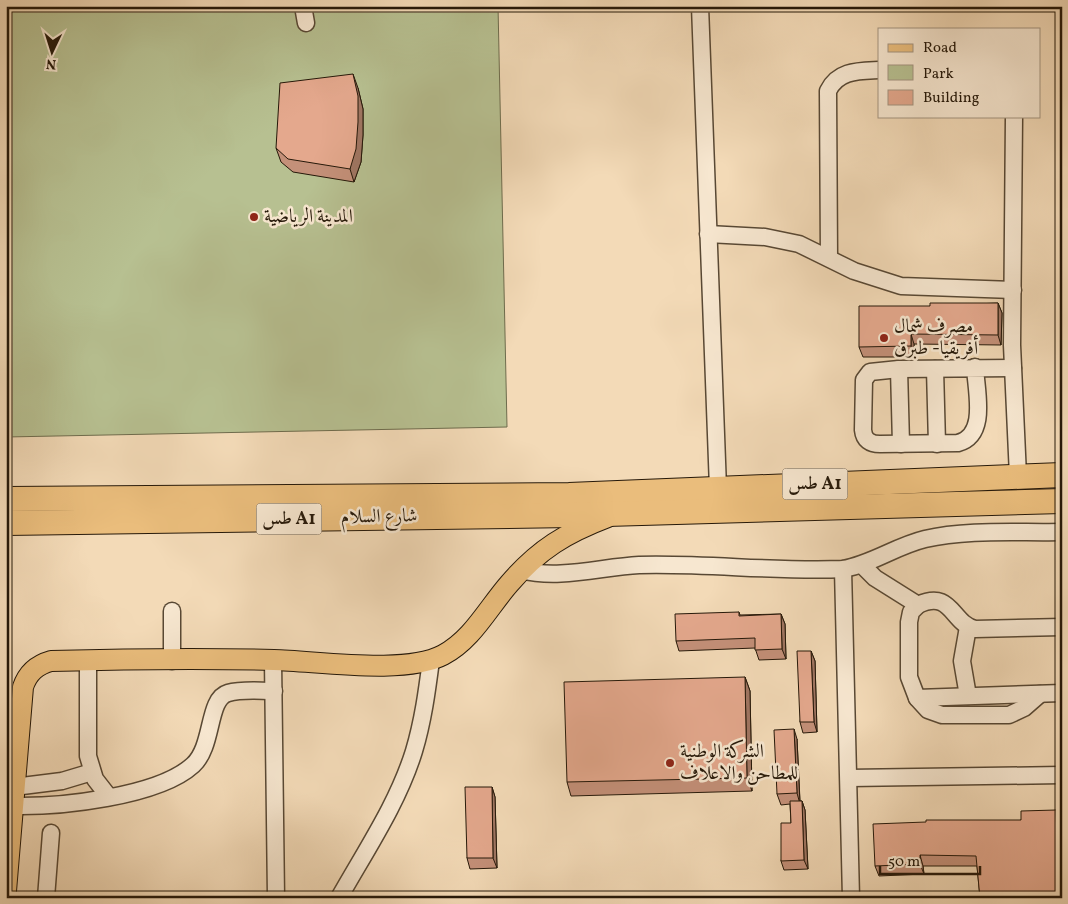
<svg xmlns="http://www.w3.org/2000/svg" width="1068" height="904" font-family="Vollkorn,Amiri,serif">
  <rect width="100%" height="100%" fill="#f3dab7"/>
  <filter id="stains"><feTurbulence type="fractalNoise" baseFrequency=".004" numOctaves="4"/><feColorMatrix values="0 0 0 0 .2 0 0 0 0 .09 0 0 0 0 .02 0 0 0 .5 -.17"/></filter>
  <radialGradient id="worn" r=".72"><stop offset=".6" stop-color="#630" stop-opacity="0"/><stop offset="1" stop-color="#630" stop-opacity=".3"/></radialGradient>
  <polygon fill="#b7c091" stroke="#6e6c4d" points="6,6 498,6 507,427 6,437"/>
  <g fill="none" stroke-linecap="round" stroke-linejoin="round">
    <defs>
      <g id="minor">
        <polyline points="303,6 306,23"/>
        <polyline points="700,6 718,488"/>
        <polyline points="1014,116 1012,345 1018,476"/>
        <polyline points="708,234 765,237 799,244 854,271 901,286 1013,290"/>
        <path d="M 829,258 L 828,91 C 838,70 859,71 879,70"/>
        <path d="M 975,367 C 976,391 988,435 958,443 L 880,444 C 870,444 864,440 863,430 L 864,380 L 870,372 L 899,369 L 1013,368"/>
        <polyline points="899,369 901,444"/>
        <polyline points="935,369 937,444"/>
        <polyline points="862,565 875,578 918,605"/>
        <polyline points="843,569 851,898"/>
        <path d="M 521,570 C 559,580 601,567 639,565 C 707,563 775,572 843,569 C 872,564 896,546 925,539 C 967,529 1018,533 1062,532"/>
        <polyline points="172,611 172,661"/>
        <polyline points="273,660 276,898"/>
        <polyline points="88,661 88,756 95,779 109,797"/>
        <path d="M 1040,694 L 1024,708 L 1009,715 L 942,715 L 928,710 L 917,698 L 909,677 L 909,622 L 911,612 L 918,605 C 952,589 951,623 975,629 L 1062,627"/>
        <polyline points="968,696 962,661 968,627"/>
        <polyline points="917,698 1062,693"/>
        <polyline points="849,778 1062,775"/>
        <polyline points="14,787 62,781 92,772"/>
        <path d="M 13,806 C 59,807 158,797 193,765 C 214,746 207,699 228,693 C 242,689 259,691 274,691"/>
        <polyline points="46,898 51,833"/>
        <path d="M 339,898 C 366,850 398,803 414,751 C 423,721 427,691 431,660"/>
      </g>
      <path id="major" d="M 6,891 L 23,687 C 28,672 37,665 51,661 C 125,659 200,658 274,660 C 318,661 405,675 443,655 C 472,640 488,608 509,584 C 539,549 566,533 608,517"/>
      <g id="highway">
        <polyline points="6,499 569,495 1062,475"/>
        <polyline points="6,523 572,515 1062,501"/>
      </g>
    </defs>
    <use href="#minor" stroke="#584834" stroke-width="19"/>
    <use href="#major" stroke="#251809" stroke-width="22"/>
    <use href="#highway" stroke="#251809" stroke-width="26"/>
    <use href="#minor" stroke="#f7e7d0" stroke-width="16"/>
    <use href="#major" stroke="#eabd7c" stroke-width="20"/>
    <use href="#highway" stroke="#eabd7c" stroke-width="24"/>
  </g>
  <g fill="#c49079" stroke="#251809">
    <polygon points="358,88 363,109 363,135 361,162 354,182 293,172 281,162 276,148"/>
    <polygon points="998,303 1002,313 1001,345 914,344 914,357 863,357 859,347 930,306"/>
    <polygon points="739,612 740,615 781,614 785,624 786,659 759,660 755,648 679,651 676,641"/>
    <polygon points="811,651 815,661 817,732 803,733 800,722"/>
    <polygon points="745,677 750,691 752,791 571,796 567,782"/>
    <polygon points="797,739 800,801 802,801 805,810 808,869 784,870 781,861 791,823 790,804 781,805 777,794"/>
    <polygon points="492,787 495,797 497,868 470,869 467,858"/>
    <polygon points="1056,810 1060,820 1062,867 1062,898 980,898 977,866 923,866 924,874 879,876 875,866 1021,820"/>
  </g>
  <g fill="#a07663" stroke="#251809">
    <polygon points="353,74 358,88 363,109 363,135 361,162 354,182 350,169"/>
    <polygon points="998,303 1002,313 1001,345 998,335"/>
    <polygon points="911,334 914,344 914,357 911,346"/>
    <polygon points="781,614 785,624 786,659 782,649"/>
    <polygon points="811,651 815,661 817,732 814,722"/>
    <polygon points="745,677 750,691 752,791 747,778"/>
    <polygon points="794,729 797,739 800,804 797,793"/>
    <polygon points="492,787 495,797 497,868 493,858"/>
    <polygon points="802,801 805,810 808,869 804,860"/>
    <polygon points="1056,810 1060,820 1062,877 1058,867"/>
    <polygon points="920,855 923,866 924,874 920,864"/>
  </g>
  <g fill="#e4a88d" stroke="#251809">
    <polygon points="353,74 358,96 358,122 356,149 350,169 288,159 276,148 280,83"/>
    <polygon points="930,303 998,303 998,335 911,334 911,346 859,347 859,306 930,306"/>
    <polygon points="739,612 739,616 781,614 782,649 755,650 755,638 676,641 675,614"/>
    <polygon points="797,651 811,651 814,722 800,722"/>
    <polygon points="745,677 747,778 567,782 564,682"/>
    <polygon points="794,729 797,793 777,794 774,730"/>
    <polygon points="465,787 492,787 493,858 467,858"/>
    <polygon points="790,801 802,801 804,860 781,861 781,823 791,823"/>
    <polygon points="1056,810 1058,867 1061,866 1062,893 1023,898 980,898 976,856 920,855 920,864 875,866 873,824 926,822 926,820 1021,820 1021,811"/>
  </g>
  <g fill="#8f2418" stroke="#f7e7d0" stroke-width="2">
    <circle cx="254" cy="217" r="5"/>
    <circle cx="884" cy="338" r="5"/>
    <circle cx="670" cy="763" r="5"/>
  </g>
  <g text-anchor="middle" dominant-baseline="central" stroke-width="5" stroke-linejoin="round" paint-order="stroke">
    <g fill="#f7e7d0" stroke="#645645" stroke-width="1">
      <rect x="782.5" y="468.5" width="65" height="31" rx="4"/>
      <rect x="256.5" y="503.5" width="65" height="31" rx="4"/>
    </g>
    <g font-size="18" font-weight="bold" fill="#251809">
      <text x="815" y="484">طس A1</text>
      <text x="289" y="519">طس A1</text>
    </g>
    <g font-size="19" fill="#251809" stroke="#f7e7d0" text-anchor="start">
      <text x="264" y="217">المدينة الرياضية</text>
      <text x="894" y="327">مصرف شمال<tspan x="894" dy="22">أفريقيا- طبرق</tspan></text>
      <text x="680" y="752">الشركة الوطنية<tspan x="680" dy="22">للمطاحن والاعلاف</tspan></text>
    </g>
    <g font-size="19" fill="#251809" stroke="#f7e7d0">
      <text transform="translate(379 517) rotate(-1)">شارع السلام</text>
    </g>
  </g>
  <rect width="1068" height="904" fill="none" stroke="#f3dab7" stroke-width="25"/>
  <rect x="8" y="8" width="1053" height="889" fill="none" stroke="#251809" stroke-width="2.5"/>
  <rect x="12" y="12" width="1043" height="879" fill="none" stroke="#251809"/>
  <rect x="878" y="28" width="162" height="90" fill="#f7e7d0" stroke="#a39480"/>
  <rect x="888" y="44" width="25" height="8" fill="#eabd7c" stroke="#a39480"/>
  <text x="923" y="52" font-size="15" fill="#251809">Road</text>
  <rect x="888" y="65" width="25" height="15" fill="#b7c091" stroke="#a39480"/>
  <text x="923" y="78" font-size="15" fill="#251809">Park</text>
  <rect x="888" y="90" width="25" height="15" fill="#e4a88d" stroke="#a39480"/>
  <text x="923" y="102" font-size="15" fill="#251809">Building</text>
  <g transform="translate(52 52) rotate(184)" stroke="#f7e7d0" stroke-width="4" paint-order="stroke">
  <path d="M0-4L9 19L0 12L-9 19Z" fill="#251809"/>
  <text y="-8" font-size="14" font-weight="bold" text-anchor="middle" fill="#251809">N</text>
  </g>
  <path d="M880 866v8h100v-8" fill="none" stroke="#251809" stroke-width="2.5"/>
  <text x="888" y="866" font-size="15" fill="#251809" stroke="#f7e7d0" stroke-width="4" paint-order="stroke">50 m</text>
  <rect width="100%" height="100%" filter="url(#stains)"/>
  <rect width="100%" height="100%" fill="url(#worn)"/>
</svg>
